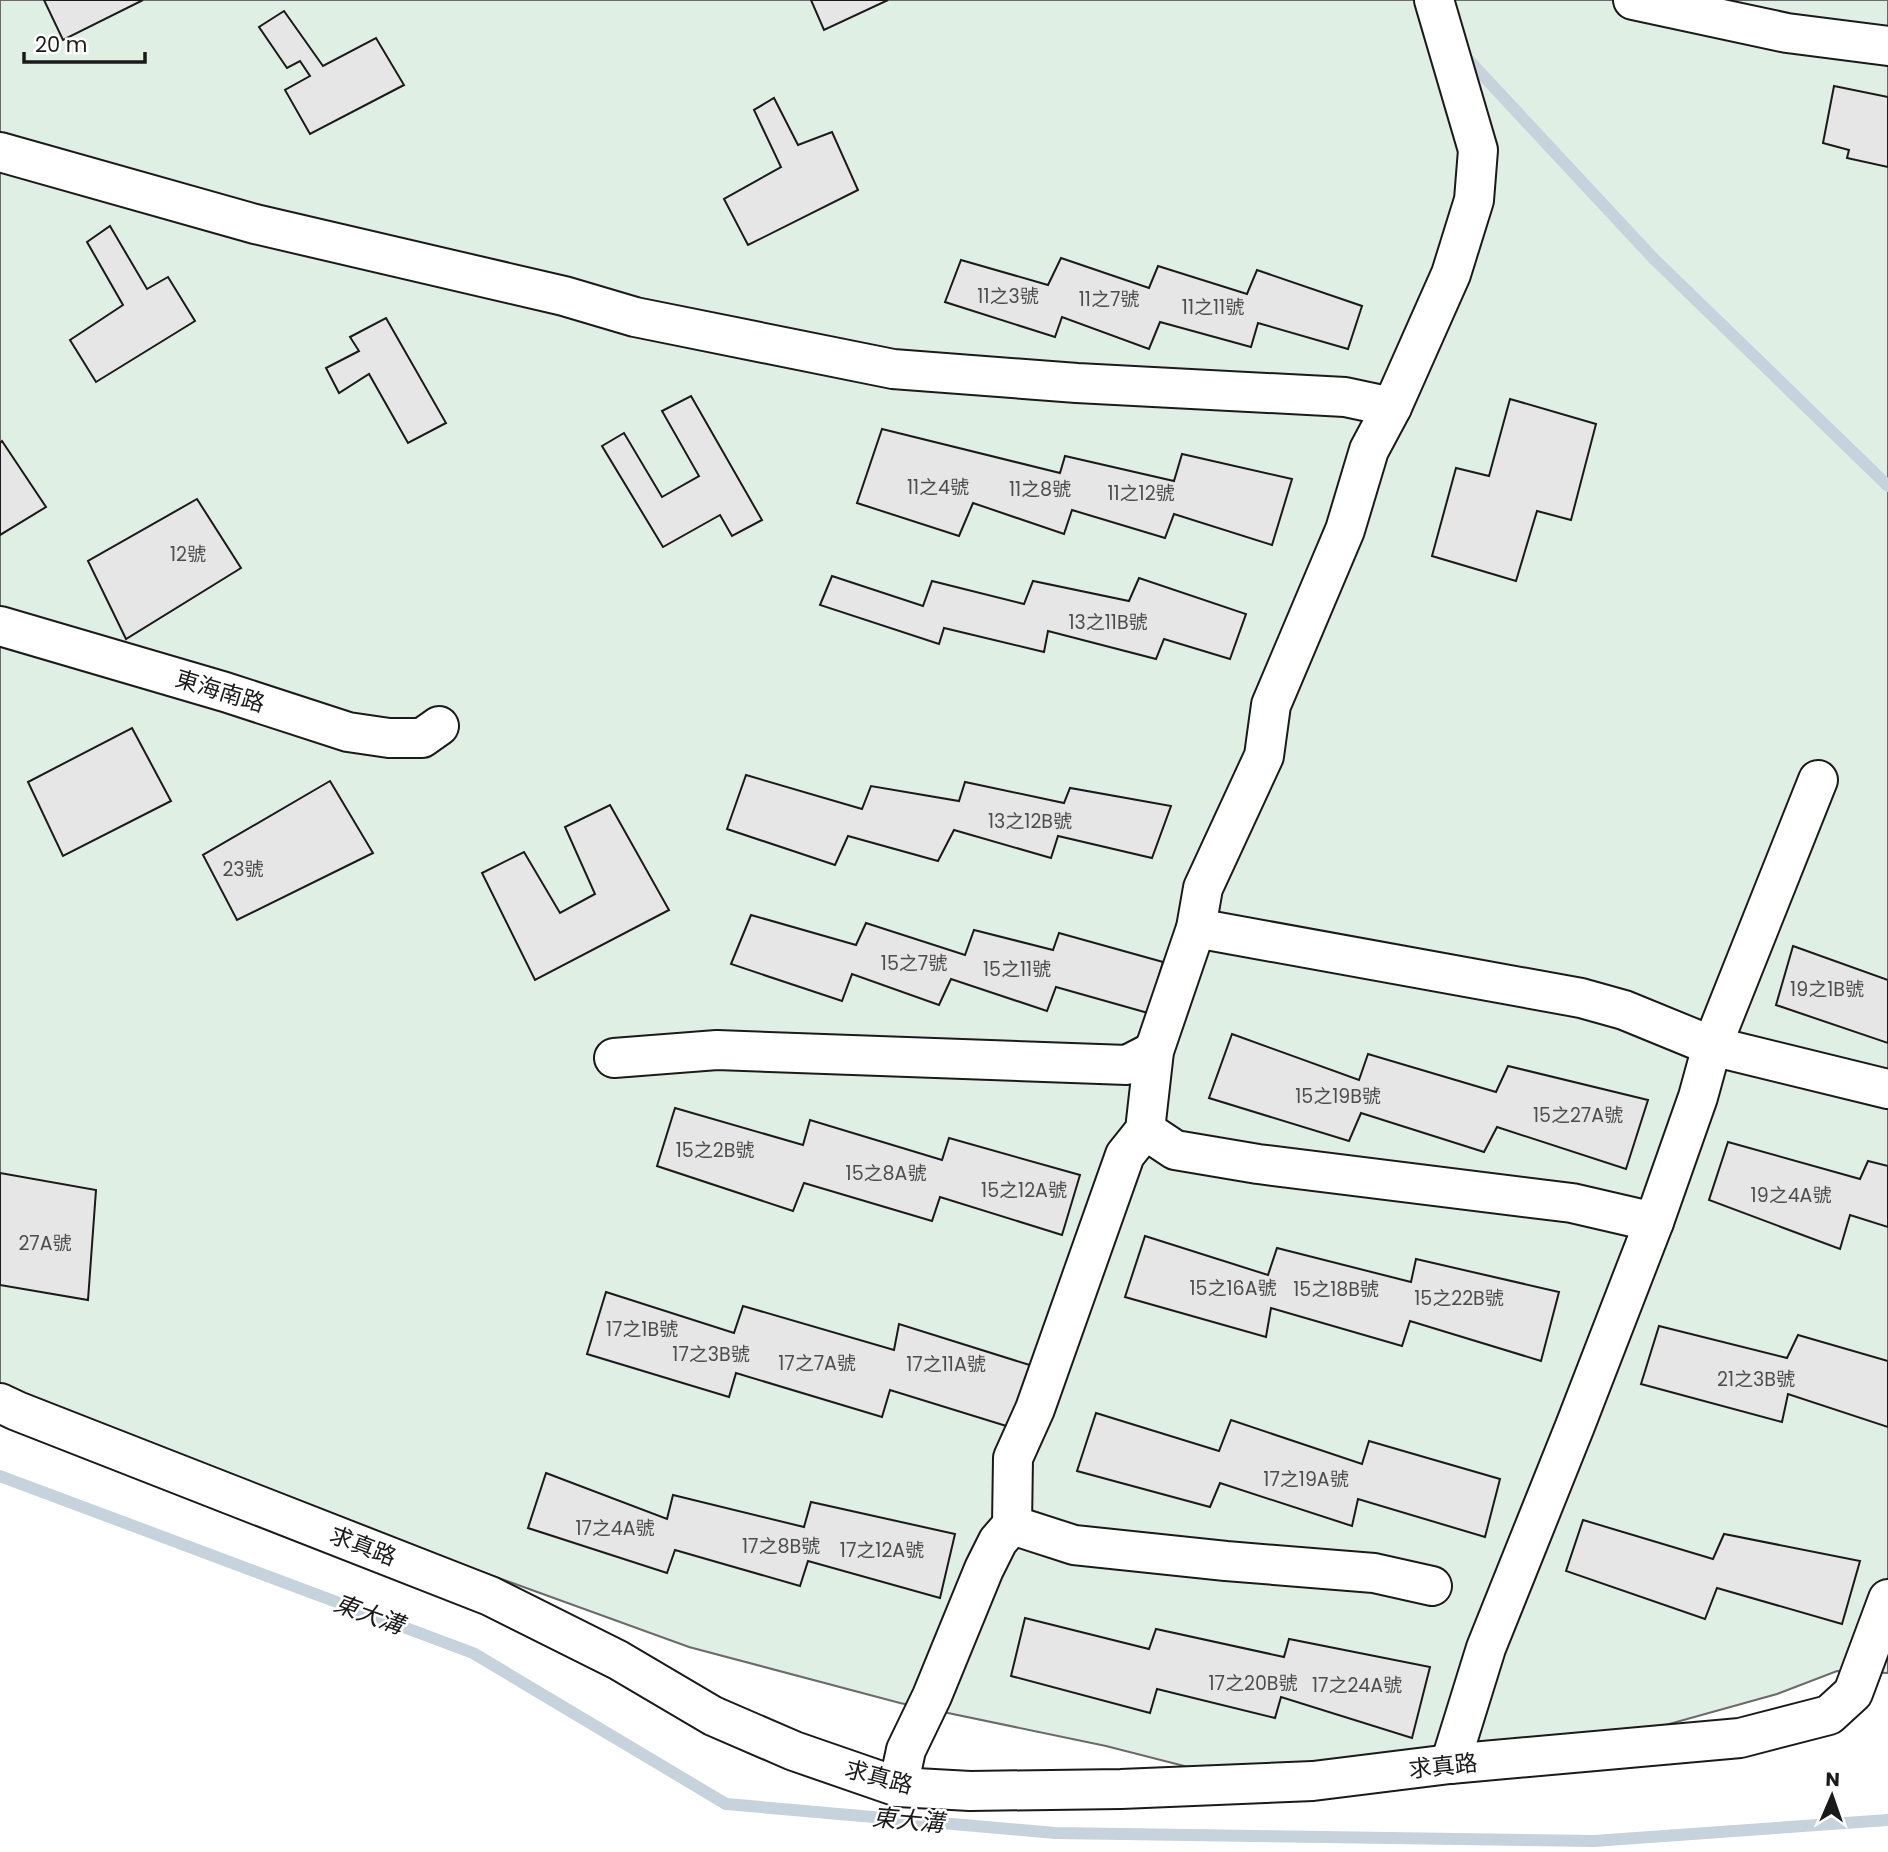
<svg xmlns="http://www.w3.org/2000/svg" width="1888" height="1852" font-family="Poppins,'Noto Sans TC',sans-serif">
  <rect width="100%" height="100%" fill="#fff"/>
  <polygon fill="#e0efe3" stroke="#6a6a6a" stroke-width="2" points="0,0 1888,0 1888,1673 1837,1671 1777,1694 1583,1748 1235,1779 1106,1746 900,1703 689,1647 146,1450 0,1384"/>
  <g fill="none" stroke-linecap="round" stroke-linejoin="round">
    <g stroke="#c6d2dc" stroke-width="12">
      <polyline points="1463,54 1654,259 1888,486"/>
      <polyline points="0,1476 473,1653 726,1804 1055,1833 1594,1841 1888,1820"/>
    </g>
  </g>
  <g fill="#e6e6e6" stroke="#1a1a1a" stroke-width="2">
    <polygon points="44,0 143,0 63,40"/>
    <polygon points="811,0 888,0 824,30"/>
    <polygon points="284,11 323,66 376,38 404,85 310,134 285,90 310,76 300,61 287,68 259,27"/>
    <polygon points="1834,86 1888,97 1888,167 1847,158 1849,150 1823,143"/>
    <polygon points="774,98 798,145 832,132 858,190 748,245 724,199 781,167 754,110"/>
    <polygon points="110,226 147,289 168,277 195,321 96,382 70,340 123,305 87,242"/>
    <polygon points="1061,258 1149,288 1158,266 1247,294 1257,270 1362,306 1348,349 1258,323 1251,347 1160,322 1149,349 1062,317 1055,337 945,302 961,260 1048,285"/>
    <polygon points="386,318 446,423 408,443 369,374 339,393 326,368 359,351 350,337"/>
    <polygon points="691,396 762,520 732,536 720,515 663,547 602,446 624,433 662,497 699,476 662,411"/>
    <polygon points="1510,399 1596,424 1571,520 1537,511 1516,581 1432,556 1456,468 1489,476"/>
    <polygon points="882,429 1060,473 1065,456 1174,481 1182,454 1292,479 1272,545 1174,514 1165,538 1072,510 1064,534 973,503 959,536 857,503"/>
    <polygon points="2,441 46,507 0,535 0,443"/>
    <polygon points="197,499 241,568 126,639 88,561"/>
    <polygon points="832,576 923,606 932,581 1024,604 1033,581 1129,601 1139,578 1246,614 1230,659 1164,639 1156,659 1048,631 1044,652 944,628 939,644 820,605"/>
    <polygon points="132,728 171,801 63,856 28,782"/>
    <polygon points="746,775 862,809 871,786 959,801 965,782 1064,803 1070,788 1171,806 1152,858 1058,836 1051,858 954,830 938,861 848,836 835,865 727,829"/>
    <polygon points="330,781 373,853 237,920 203,855"/>
    <polygon points="610,805 669,910 535,980 482,873 524,852 560,913 595,894 565,827"/>
    <polygon points="751,915 856,945 866,923 965,955 974,930 1053,950 1059,933 1163,962 1148,1013 1056,987 1047,1011 951,979 939,1005 852,974 842,1001 731,964"/>
    <polygon points="1793,946 1888,980 1888,1043 1776,1005"/>
    <polygon points="1232,1034 1359,1080 1368,1054 1496,1092 1508,1066 1648,1100 1626,1169 1497,1127 1484,1152 1361,1113 1349,1141 1209,1098"/>
    <polygon points="675,1108 803,1145 810,1120 942,1160 949,1138 1080,1175 1062,1235 940,1197 932,1221 804,1183 793,1211 657,1166"/>
    <polygon points="1728,1142 1860,1179 1868,1161 1888,1166 1888,1227 1850,1215 1840,1249 1709,1200"/>
    <polygon points="0,1173 96,1190 88,1300 0,1285"/>
    <polygon points="1145,1236 1268,1275 1277,1248 1411,1282 1416,1259 1559,1292 1541,1361 1410,1321 1402,1346 1271,1308 1266,1337 1125,1297"/>
    <polygon points="606,1292 734,1333 743,1306 894,1350 899,1324 1036,1367 1016,1429 890,1390 882,1417 736,1373 729,1397 587,1354"/>
    <polygon points="1659,1326 1787,1358 1798,1335 1888,1361 1888,1427 1788,1394 1782,1422 1641,1384"/>
    <polygon points="1096,1413 1219,1451 1231,1420 1362,1464 1369,1441 1500,1479 1485,1537 1358,1499 1352,1526 1220,1483 1210,1507 1077,1471"/>
    <polygon points="546,1473 667,1519 673,1495 804,1527 811,1502 955,1534 940,1598 808,1561 800,1586 675,1550 667,1573 528,1528"/>
    <polygon points="1583,1520 1713,1559 1724,1534 1860,1561 1842,1624 1717,1588 1705,1619 1566,1571"/>
    <polygon points="1025,1618 1149,1649 1156,1629 1284,1657 1289,1639 1430,1667 1412,1738 1281,1697 1275,1718 1157,1689 1150,1713 1011,1676"/>
  </g>
  <g fill="none" stroke-linecap="round" stroke-linejoin="round">
    <defs>
      <g id="minor">
        <polyline points="1633,0 1787,33 1888,46"/>
        <polyline points="0,152 255,224 564,296 635,317 893,369 1077,383 1345,397 1392,407"/>
        <polyline points="0,626 225,692 348,732 389,738 422,738 439,726"/>
        <polyline points="1196,928 1581,998 1624,1010 1712,1046 1888,1089"/>
        <polyline points="614,1058 717,1050 1127,1065 1154,1051"/>
        <polyline points="1145,1130 1175,1150 1258,1164 1572,1203 1654,1222"/>
        <polyline points="0,1403 17,1411 490,1596 618,1660 713,1716 794,1751 898,1787 970,1791 1121,1789 1313,1781 1450,1764 1740,1738 1829,1715 1853,1693 1888,1599"/>
        <polyline points="1012,1525 1074,1545 1226,1561 1374,1573 1432,1586"/>
        <polyline points="1450,1764 1486,1648 1575,1426 1654,1222 1698,1097 1712,1046 1818,780"/>
        <polyline points="898,1787 906,1750 932,1696 984,1569 998,1541 1012,1525 1013,1458 1035,1409 1125,1155 1145,1130 1154,1051 1196,928 1203,888 1264,756 1271,705 1345,530 1369,450 1392,407 1451,274 1474,200 1478,150 1434,0"/>
      </g>
    </defs>
    <use href="#minor" stroke="#1a1a1a" stroke-width="42"/>
    <use href="#minor" stroke="#fff" stroke-width="38"/>
  </g>
  <g text-anchor="middle" dominant-baseline="central" stroke-width="5" stroke-linejoin="round" paint-order="stroke">
    <g font-size="19" fill="#4d4d4d">
      <text x="1008" y="296">11之3號</text>
      <text x="1109" y="299">11之7號</text>
      <text x="1213" y="307">11之11號</text>
      <text x="938" y="487">11之4號</text>
      <text x="1040" y="489">11之8號</text>
      <text x="1141" y="493">11之12號</text>
      <text x="188" y="554">12號</text>
      <text x="1108" y="622">13之11B號</text>
      <text x="1030" y="821">13之12B號</text>
      <text x="243" y="869">23號</text>
      <text x="914" y="963">15之7號</text>
      <text x="1017" y="969">15之11號</text>
      <text x="1827" y="989">19之1B號</text>
      <text x="1338" y="1096">15之19B號</text>
      <text x="1578" y="1115">15之27A號</text>
      <text x="715" y="1150">15之2B號</text>
      <text x="886" y="1173">15之8A號</text>
      <text x="1024" y="1190">15之12A號</text>
      <text x="1791" y="1195">19之4A號</text>
      <text x="45" y="1243">27A號</text>
      <text x="1233" y="1288">15之16A號</text>
      <text x="1336" y="1289">15之18B號</text>
      <text x="1459" y="1298">15之22B號</text>
      <text x="642" y="1329">17之1B號</text>
      <text x="711" y="1354">17之3B號</text>
      <text x="817" y="1363">17之7A號</text>
      <text x="946" y="1364">17之11A號</text>
      <text x="1756" y="1379">21之3B號</text>
      <text x="1306" y="1479">17之19A號</text>
      <text x="615" y="1528">17之4A號</text>
      <text x="781" y="1546">17之8B號</text>
      <text x="882" y="1550">17之12A號</text>
      <text x="1253" y="1683">17之20B號</text>
      <text x="1357" y="1685">17之24A號</text>
    </g>
    <g font-size="23" fill="#1a1a1a" stroke="#fff">
      <text transform="translate(220 691) rotate(17)">東海南路</text>
      <text transform="translate(363 1546) rotate(21)">求真路</text>
      <text transform="translate(1443 1766) rotate(-6)">求真路</text>
      <text transform="translate(879 1777) rotate(15)">求真路</text>
    </g>
    <g font-size="24" font-style="italic" fill="#1a1a1a" stroke="#fff">
      <text transform="translate(369 1614) rotate(20)">東大溝</text>
      <text transform="translate(908 1820) rotate(5)">東大溝</text>
    </g>
  </g>
  <g transform="translate(1832 1796) rotate(2)" stroke="#ffffff" stroke-width="5" paint-order="stroke">
  <path d="M0-5L12 26L0 18L-12 26Z" fill="#1a1a1a"/>
  <text y="-10" font-size="19" font-weight="bold" text-anchor="middle" fill="#1a1a1a">N</text>
  </g>
  <path d="M24 52v10h121v-10" fill="none" stroke="#1a1a1a" stroke-width="3.5"/>
  <text x="35" y="52" font-size="21" fill="#1a1a1a" stroke="#ffffff" stroke-width="5" paint-order="stroke">20 m</text>
</svg>
